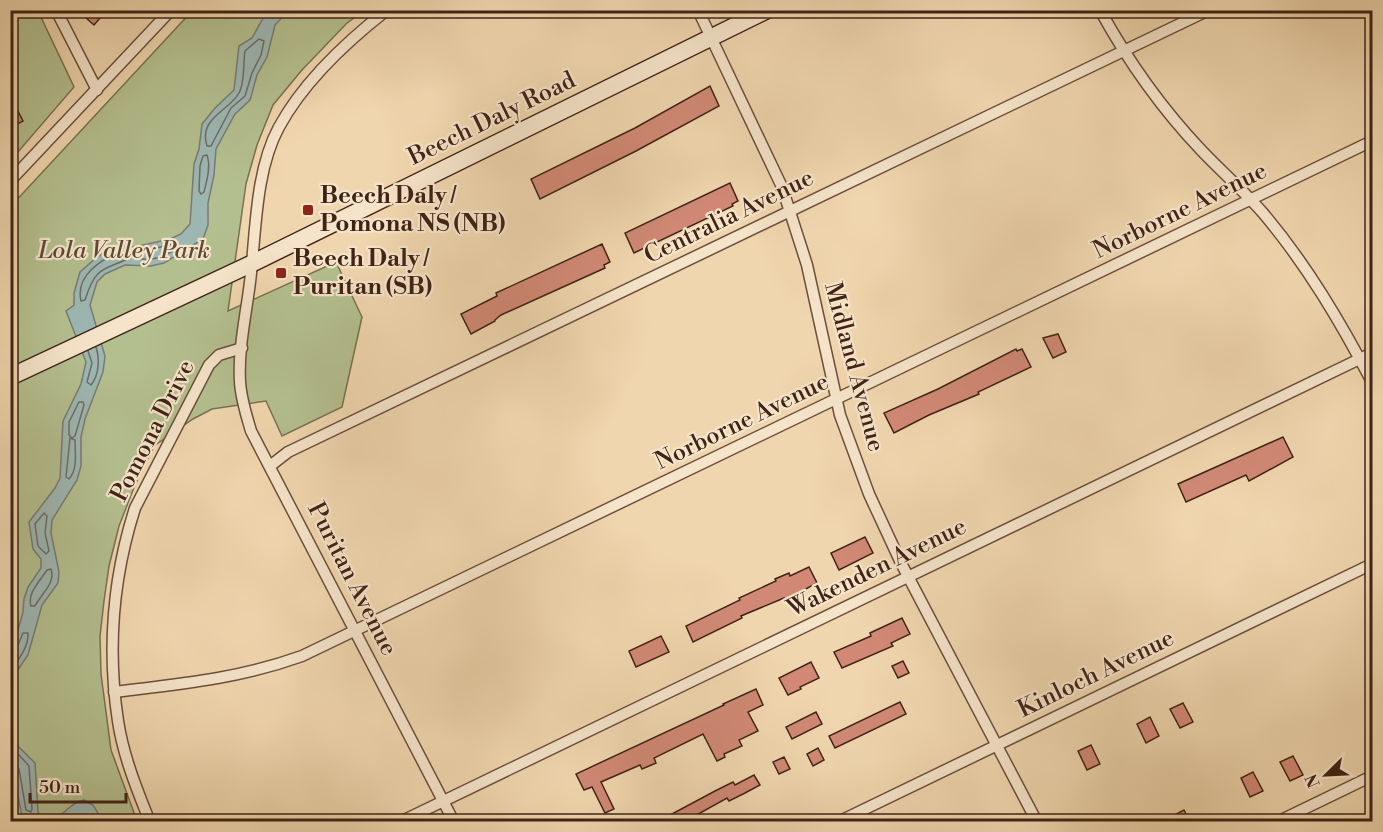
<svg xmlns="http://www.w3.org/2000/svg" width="1383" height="832" font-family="'Libre Bodoni',serif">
  <rect width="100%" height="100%" fill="#f0d6ae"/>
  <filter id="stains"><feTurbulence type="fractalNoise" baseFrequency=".00333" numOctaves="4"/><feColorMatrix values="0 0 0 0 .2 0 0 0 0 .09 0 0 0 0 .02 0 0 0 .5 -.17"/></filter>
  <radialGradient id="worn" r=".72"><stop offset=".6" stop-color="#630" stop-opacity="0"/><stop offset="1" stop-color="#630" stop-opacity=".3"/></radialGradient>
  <g fill="#b4bf8f" stroke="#7a7153" stroke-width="1.5">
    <polygon points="11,11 38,11 74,87 11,160"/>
    <polygon points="192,11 363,11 346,24 302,70 273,105 257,145 246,184 228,311 336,262 362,317 342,407 282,436 266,401 212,409 193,419 154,446 135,485 119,526 109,566 104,601 100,636 101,674 111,750 137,821 11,822 11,206"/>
  </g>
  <g fill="#9db7b3" stroke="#787c75" stroke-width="1.5">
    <polygon points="267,11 288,11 275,25 267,57 257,75 250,100 235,114 216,149 214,175 208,203 208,225 203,239 164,263 151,266 125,265 105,274 97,282 90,305 105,356 103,372 85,419 81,437 81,466 77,480 52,520 51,533 59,572 58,583 42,605 28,655 13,677 11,687 11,646 16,637 23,612 24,599 28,587 41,568 41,559 33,549 29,522 55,488 60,478 63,421 81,384 86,362 66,311 74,305 74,293 80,272 97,257 107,251 120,246 134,247 170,239 181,234 190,224 194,164 199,149 202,124 215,108 234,90 239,46 252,38"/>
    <path d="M 11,730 L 19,747 L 35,763 L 38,812 L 42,817 C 66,822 64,804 84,800 L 93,805 L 103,821 L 23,821 L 13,771 L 11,767 Z"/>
  </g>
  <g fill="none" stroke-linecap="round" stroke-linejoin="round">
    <g stroke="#6e6d65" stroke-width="1.5">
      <path d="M 259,39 L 264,41 L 261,55 L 252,73 L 245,96 L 231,108 L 211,146 L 207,146 C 198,118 229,111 239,93 C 245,83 243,63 245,51 Z"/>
      <path d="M 207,155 C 211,166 207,180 204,192 L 201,194 L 199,191 L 200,166 L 203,156 Z"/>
      <path d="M 173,244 L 176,246 L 176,249 C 163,257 147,264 134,256 L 136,253 Z"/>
      <path d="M 121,252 L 130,253 L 132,257 C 103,271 96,265 85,300 L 81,301 C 75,276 101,259 121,252 Z"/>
      <path d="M 88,351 L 92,363 L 87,382 L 91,385 C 99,375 100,360 96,347"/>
      <polygon points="79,402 83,402 84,405 75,436 72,438 69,435 69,422"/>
      <path d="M 70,438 L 75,440 C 75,453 78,469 69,479 L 66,477 Z"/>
      <polygon points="44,513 47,516 45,533 49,551 46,554 38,546 35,524"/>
      <path d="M 51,569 C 56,583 41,594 35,606 L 31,606 C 27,593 40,581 47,570 Z"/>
      <path d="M 10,648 L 18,645 L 23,633 L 28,633 C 29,647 18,660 10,671"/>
      <polyline points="10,745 29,766 32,809 31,812 26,810 19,769 16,766 10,765"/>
    </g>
  </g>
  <g fill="#d18975" stroke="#402317" stroke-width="1.5">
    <polygon points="77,10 107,10 94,25"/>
    <polygon points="710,86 719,106 636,151 540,199 531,179 635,128"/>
    <polygon points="10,96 23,121 10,128"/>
    <polygon points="730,183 738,201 732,204 733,206 634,253 625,233"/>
    <polygon points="602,244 610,262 604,265 605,268 501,315 495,320 495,321 471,334 461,314 497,296 496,293"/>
    <polygon points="1058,334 1066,352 1053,358 1043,338"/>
    <polygon points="1016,349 1017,351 1022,349 1031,367 978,392 979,394 929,415 894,433 884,413 938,389"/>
    <polygon points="1283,437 1293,457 1249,481 1246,475 1186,502 1178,484"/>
    <polygon points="865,537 873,553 839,570 831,553"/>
    <polygon points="809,567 817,583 785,600 784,598 741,616 742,618 693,642 686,626 740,600 739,598 776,581 775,579 789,573 790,576"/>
    <polygon points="902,618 910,634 891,643 893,646 842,668 834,652 871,636 870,633"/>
    <polygon points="661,636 669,652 636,667 629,651"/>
    <polygon points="903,661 909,673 898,678 892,666"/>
    <polygon points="811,662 819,678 800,687 801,689 788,695 779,678"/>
    <polygon points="756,689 763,705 748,712 758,731 739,740 742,746 724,754 725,757 717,761 703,734 654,758 656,763 642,769 640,765 601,782 614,809 605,813 592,787 584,790 576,774 724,705 723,704"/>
    <polygon points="900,702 906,714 835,748 829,736"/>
    <polygon points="1183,703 1193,722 1180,728 1170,709"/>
    <polygon points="816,712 822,724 792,739 786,727"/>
    <polygon points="1150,717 1159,736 1146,743 1137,724"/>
    <polygon points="1091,745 1100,764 1087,770 1078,751"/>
    <polygon points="818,748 824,760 813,766 807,754"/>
    <polygon points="1293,756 1303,775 1290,781 1280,762"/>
    <polygon points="784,757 790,769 779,774 773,762"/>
    <polygon points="1253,772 1263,791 1250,797 1241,778"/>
    <polygon points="754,775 760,785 745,793 729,801 727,798 684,822 657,822 715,791 733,782 735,785"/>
    <polygon points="1184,810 1190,822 1161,822"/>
  </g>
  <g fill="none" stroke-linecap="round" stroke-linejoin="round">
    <defs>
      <g id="minor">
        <polyline points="56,10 97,90"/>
        <path d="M 387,10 C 346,42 304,81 279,127 C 255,171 256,233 250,282 C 246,315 238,349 240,382 C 241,399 246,414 251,431 L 454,822"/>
        <polyline points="698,10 782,187 807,265 840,415 869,494 901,563 1037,822"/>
        <path d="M 1100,10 C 1128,61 1162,109 1202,151 C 1222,172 1244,191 1263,213 C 1307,265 1341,323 1372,382"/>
        <polyline points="10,181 171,10"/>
        <polyline points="270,466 288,452 1209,10"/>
        <path d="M 114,692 C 180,684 238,679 302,656 L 1372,141"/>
        <path d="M 150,822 C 137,790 123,755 118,721 C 107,649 113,577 135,508 L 209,365 L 219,355 L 242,348"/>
        <polyline points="400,822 1372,353"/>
        <polyline points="838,822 1372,564"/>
        <polyline points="1277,822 1372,776"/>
      </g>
      <polyline id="secondary" points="10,377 253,263 767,10"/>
    </defs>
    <use href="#minor" stroke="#6c503d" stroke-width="13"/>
    <use href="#secondary" stroke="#402317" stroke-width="19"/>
    <use href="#minor" stroke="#f5e4ca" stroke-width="10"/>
    <use href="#secondary" stroke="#f5e4ca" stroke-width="16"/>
  </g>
  <g fill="#8f2418" stroke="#f5e4ca" stroke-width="2">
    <rect x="302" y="204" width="12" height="12" rx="3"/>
    <rect x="275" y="267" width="12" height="12" rx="3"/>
  </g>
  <g text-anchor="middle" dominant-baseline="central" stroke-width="4.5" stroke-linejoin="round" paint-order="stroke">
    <g font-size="24" fill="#402317" stroke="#f5e4ca">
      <text transform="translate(492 119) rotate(-26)">Beech Daly Road</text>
      <text transform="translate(1180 211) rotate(-26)">Norborne Avenue</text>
      <text transform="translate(729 217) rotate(-26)">Centralia Avenue</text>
      <text transform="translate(854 367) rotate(75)">Midland Avenue</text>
      <text transform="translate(742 422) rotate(-26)">Norborne Avenue</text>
      <text transform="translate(153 431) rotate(-63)">Pomona Drive</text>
      <text transform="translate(877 568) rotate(-26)">Wakenden Avenue</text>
      <text transform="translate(352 579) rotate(63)">Puritan Avenue</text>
      <text transform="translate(1096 674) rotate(-26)">Kinloch Avenue</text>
    </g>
    <g font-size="24" font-weight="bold" fill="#402317" stroke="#f5e4ca" text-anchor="start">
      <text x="320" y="196">Beech Daly /<tspan x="320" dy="28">Pomona NS (NB)</tspan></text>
      <text x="293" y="259">Beech Daly /<tspan x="293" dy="28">Puritan (SB)</tspan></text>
    </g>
    <g font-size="24" font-style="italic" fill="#5d4a35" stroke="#f5e4ca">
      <text x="124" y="251">Lola Valley Park</text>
    </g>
  </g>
  <rect width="1383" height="832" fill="none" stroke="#f0d6ae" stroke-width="36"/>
  <rect x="12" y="12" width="1359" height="808" fill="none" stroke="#402317" stroke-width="3"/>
  <rect x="18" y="18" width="1347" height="796" fill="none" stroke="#402317" stroke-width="1.5"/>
  <g transform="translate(1326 775) rotate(246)" stroke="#f5e4ca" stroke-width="4.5" paint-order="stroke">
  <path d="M0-4.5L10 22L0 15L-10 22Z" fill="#402317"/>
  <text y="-9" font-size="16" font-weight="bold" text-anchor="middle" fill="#402317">N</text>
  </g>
  <path d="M30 793v9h96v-9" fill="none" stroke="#402317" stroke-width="3"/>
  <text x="39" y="793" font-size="18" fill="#402317" stroke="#f5e4ca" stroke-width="4.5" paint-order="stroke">50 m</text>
  <rect width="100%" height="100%" filter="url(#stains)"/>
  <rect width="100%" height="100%" fill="url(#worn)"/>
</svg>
